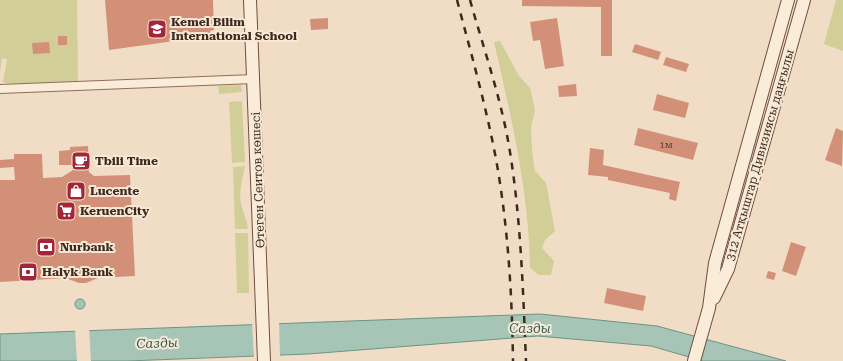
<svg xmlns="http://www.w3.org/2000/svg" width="843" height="361" font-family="'Roboto Serif',serif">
  <rect width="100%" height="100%" fill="#f1ddc6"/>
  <g fill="#d1ce98">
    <polygon points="0,0 77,0 78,82 10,84 3,82 7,59 2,58 0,73"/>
    <polygon points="836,0 843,0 843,51 824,44"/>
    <path d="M 500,41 L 519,76 L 530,88 L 535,110 L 531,127 L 532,151 L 535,171 L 546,183 L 555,231 L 545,240 L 542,248 L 554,261 L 551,275 L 539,275 L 530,268 C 529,191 511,117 494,42 Z"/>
    <polygon points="241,85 242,92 219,94 218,86"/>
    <polygon points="242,101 245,162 232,163 229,102"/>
    <path d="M 245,166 C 242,179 238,194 242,207 C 244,215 247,220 248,229 L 235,229 L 233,167 Z"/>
    <polygon points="235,233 248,233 249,293 237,293"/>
  </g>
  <g fill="#a7c5b7" stroke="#6d9484">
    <circle cx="80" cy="304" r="5"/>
    <polygon points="540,314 657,326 786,361 703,361 651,346 538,336 308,354 127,361 0,361 0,334"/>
  </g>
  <g fill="#f1ddc6">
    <polygon points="279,321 280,357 254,358 252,322"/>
    <polygon points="89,328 91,361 77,361 75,329"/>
  </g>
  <g fill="#d29079">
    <polygon points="105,0 213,0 214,30 210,31 211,36 109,50"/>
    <polygon points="522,0 612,0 612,56 601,56 601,7 522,6"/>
    <polygon points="328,18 328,29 311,30 310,19"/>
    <polygon points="557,18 564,66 545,69 540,40 533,41 530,22"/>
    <rect x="58" y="36" width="9" height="9"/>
    <polygon points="49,42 50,53 33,54 32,43"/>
    <polygon points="635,44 661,52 658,60 632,52"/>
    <polygon points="666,57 689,64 686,72 663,65"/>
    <polygon points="576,84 577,96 559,97 558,86"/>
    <polygon points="657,94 689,103 685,118 653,110"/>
    <polygon points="638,128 698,143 693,160 634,145"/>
    <polygon points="836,128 843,131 842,166 825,160"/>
    <polygon points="88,146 89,172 94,176 130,175 135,276 98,278 86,283 79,283 66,278 0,282 0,180 15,180 14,167 0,168 0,160 14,159 14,154 42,154 43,178 62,177 81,165 59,165 59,151 70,150 70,147"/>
    <polygon points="590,148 604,150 603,165 680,182 676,201 669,199 670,193 608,180 608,177 588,175"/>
    <polygon points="791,242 806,247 796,276 782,271"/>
    <polygon points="768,271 776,273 774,280 766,278"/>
    <polygon points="607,288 646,296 643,311 604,303"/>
  </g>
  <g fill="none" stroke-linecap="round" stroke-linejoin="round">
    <defs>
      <polyline id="street" points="0,89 254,79"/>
      <g id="secondary">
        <polyline points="250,0 264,361"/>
        <polyline points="714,298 728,269 804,0"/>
        <polyline points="694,361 709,308 715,263 788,0"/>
      </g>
    </defs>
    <use href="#street" stroke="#8e6d5a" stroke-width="10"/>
    <use href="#secondary" stroke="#704e3d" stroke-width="14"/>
    <use href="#street" stroke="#fbecda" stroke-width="8"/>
    <use href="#secondary" stroke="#fbecda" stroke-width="12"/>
    <g stroke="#3d291e" stroke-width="2.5" stroke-dasharray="7 7" stroke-linecap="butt">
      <path d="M 457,0 C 471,53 486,106 496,159 C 508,226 512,293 513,361"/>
      <path d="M 470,0 C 484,50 502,101 510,152 C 521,221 523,291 526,361"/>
    </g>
  </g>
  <defs>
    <symbol id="school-square" viewBox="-11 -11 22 22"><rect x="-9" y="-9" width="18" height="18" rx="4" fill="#a2253a" stroke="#f8e9d6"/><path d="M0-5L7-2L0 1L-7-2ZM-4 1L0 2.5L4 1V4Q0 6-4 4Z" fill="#fff"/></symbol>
    <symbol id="cafe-square" viewBox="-11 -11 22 22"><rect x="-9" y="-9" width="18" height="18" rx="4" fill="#a2253a" stroke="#f8e9d6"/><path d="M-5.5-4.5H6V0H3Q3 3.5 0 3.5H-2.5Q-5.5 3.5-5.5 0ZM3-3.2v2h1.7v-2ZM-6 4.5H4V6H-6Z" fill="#fff"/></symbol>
    <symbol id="shop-square" viewBox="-11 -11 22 22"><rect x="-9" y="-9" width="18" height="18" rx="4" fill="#a2253a" stroke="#f8e9d6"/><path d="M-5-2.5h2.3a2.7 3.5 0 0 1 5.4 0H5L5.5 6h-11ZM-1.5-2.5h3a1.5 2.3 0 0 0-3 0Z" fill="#fff"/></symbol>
    <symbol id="supermarket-square" viewBox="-11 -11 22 22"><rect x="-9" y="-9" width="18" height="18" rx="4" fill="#a2253a" stroke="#f8e9d6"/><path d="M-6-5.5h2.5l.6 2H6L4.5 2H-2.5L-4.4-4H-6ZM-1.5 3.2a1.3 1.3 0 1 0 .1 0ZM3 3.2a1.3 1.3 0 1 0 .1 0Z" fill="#fff"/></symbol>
    <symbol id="bank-square" viewBox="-11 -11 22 22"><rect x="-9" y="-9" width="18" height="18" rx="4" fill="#a2253a" stroke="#f8e9d6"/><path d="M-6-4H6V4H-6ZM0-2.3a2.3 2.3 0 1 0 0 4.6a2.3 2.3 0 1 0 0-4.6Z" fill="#fff"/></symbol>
  </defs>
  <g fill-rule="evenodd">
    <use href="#school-square" x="146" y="18" width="22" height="22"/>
    <use href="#cafe-square" x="70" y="150" width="22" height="22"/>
    <use href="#shop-square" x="65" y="180" width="22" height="22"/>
    <use href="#supermarket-square" x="55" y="200" width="22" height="22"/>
    <use href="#bank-square" x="35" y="236" width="22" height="22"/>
    <use href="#bank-square" x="17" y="261" width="22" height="22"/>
  </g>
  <g text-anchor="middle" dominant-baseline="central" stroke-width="4" stroke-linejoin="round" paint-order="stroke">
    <g font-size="10" fill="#624335">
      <text x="666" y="144">1м</text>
    </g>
    <g font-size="12" font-weight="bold" fill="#3d291e" stroke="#f8e9d6" text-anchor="start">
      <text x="171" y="22">Kemel Bilim<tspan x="171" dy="14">International School</tspan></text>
      <text x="95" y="161">Tbili Time</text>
      <text x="90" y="191">Lucente</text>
      <text x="80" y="211">KeruenCity</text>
      <text x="60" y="247">Nurbank</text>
      <text x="42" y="272">Halyk Bank</text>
    </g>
    <g font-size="12" fill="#3d291e" stroke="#f8e9d6">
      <text transform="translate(760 155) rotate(-74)">312 Атқыштар Дивизиясы даңғылы</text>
      <text transform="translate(258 180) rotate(-92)">Өтеген Сеитов көшесі</text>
    </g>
    <g font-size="13" font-style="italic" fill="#2d5e53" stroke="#f8e9d6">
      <text x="530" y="328">Сазды</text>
      <text transform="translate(157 343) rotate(-2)">Сазды</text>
    </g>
  </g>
</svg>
